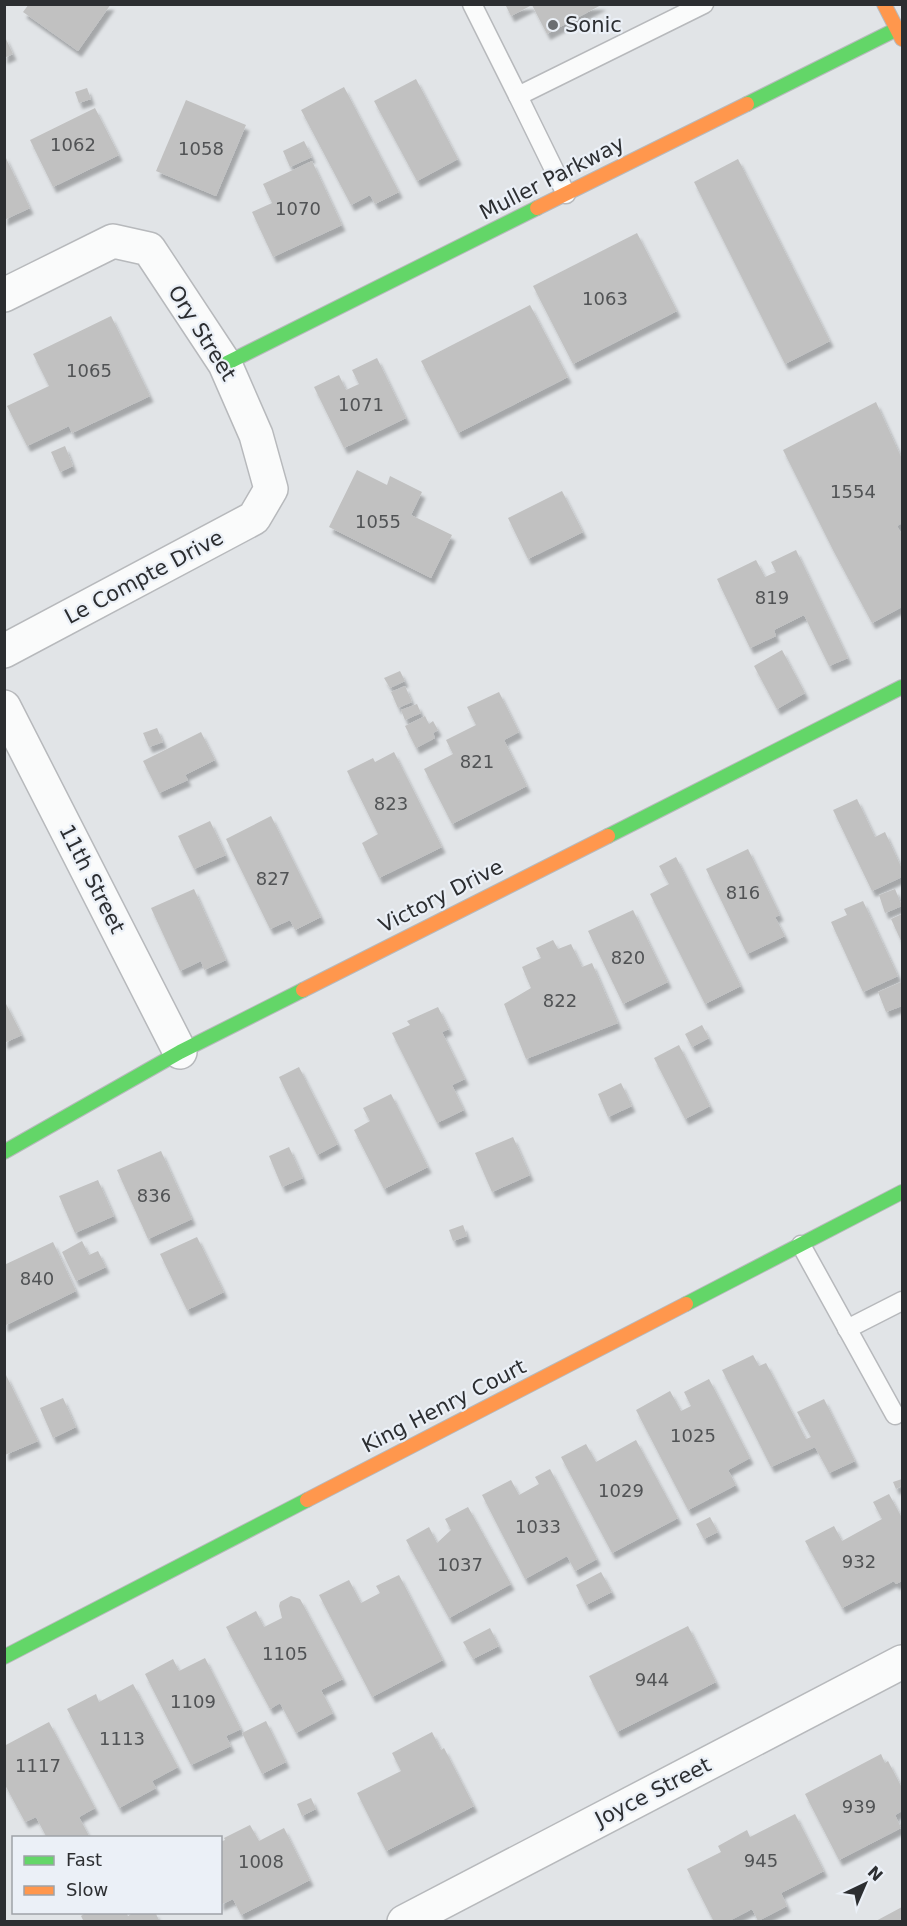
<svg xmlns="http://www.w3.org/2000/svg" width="907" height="1926" font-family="'DejaVu Sans',sans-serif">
  <defs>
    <filter id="shadow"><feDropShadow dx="3.5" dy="6" stdDeviation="1.5" flood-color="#0004"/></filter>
  </defs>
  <rect width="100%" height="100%" fill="#e1e4e7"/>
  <g fill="#c1c1c1" filter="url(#shadow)">
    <polygon points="29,4 111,4 78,51 23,12"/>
    <polygon points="505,4 603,4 547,34 532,5 511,16"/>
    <polygon points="4,35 13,54 4,58"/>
    <polygon points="416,79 458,159 417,181 374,101"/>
    <polygon points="344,87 399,192 375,204 370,195 351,205 301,110"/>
    <polygon points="87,88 91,99 79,103 75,92"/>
    <polygon points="186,100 246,125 216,196 156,171"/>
    <polygon points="95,108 119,155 53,187 30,140"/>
    <polygon points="304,141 312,157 290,167 283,151"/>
    <polygon points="4,154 30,208 4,220"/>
    <polygon points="738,159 830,341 785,364 694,182"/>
    <polygon points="312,161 342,225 273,257 252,212 272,203 263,184"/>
    <polygon points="637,233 677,311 573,364 533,286"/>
    <polygon points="530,305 568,377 458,433 421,361"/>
    <polygon points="111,316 150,396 72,433 69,426 27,446 7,406 49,386 33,354"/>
    <polygon points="377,358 406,418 344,448 314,387 339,375 346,390 359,384 352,370"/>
    <polygon points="876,402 902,459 902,523 897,526 902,535 902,607 872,623 833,550 783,450"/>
    <polygon points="65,446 73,466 60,472 51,452"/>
    <polygon points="357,470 387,485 390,476 422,492 411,515 452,535 431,578 329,527"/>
    <polygon points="562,491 583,532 528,559 508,518"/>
    <polygon points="796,550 848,658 829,666 804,615 774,630 776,636 750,648 717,579 756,560 765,577 776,572 771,562"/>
    <polygon points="782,650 805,693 777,709 754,666"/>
    <polygon points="400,671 405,681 390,688 384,678"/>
    <polygon points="405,686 412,702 398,708 391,692"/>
    <polygon points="499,692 519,732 504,740 527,786 452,824 424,769 453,754 446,740 476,725 467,707"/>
    <polygon points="417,704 421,713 405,720 401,710"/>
    <polygon points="425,716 429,724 433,721 438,730 433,733 435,738 416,748 405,726"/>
    <polygon points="157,728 163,742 149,747 143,733"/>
    <polygon points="201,732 215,760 185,775 188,780 159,793 143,761"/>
    <polygon points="394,752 442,847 379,878 362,843 378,834 347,771 373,758 375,762"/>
    <polygon points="857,799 875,837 885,832 902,869 902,877 872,891 833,810"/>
    <polygon points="271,816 321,917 295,930 290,920 270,929 226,839"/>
    <polygon points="210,821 226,855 194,869 178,836"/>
    <polygon points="748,849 780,915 775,917 785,936 747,954 706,869"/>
    <polygon points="676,857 741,986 705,1004 650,894 669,884 659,866"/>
    <polygon points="194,889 226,960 204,970 201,961 180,971 151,908"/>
    <polygon points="895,889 902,906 885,913 879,895"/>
    <polygon points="863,901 898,976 863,992 831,922 847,915 844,909"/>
    <polygon points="633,910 668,982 623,1004 588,931"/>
    <polygon points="902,914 902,943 891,919"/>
    <polygon points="553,940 558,949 571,944 582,967 592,963 618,1023 526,1059 504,1004 531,988 522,967 541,958 536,948"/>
    <polygon points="901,982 902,1006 886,1012 878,992"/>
    <polygon points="4,1000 22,1035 4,1043"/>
    <polygon points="438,1007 449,1029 442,1032 465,1079 452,1085 464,1110 437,1123 392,1033 410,1025 407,1021"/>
    <polygon points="702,1025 709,1038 692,1047 685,1034"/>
    <polygon points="679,1045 710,1106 685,1119 654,1058"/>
    <polygon points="299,1067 338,1144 317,1155 279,1077"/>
    <polygon points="621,1083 632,1106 608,1117 598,1094"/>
    <polygon points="391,1094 428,1167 384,1189 354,1130 370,1121 363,1108"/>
    <polygon points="513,1137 530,1175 492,1192 475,1153"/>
    <polygon points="289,1147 303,1178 282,1187 269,1156"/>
    <polygon points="161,1151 192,1219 148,1239 117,1170"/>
    <polygon points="98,1180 114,1216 75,1233 59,1196"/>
    <polygon points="463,1225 467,1236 453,1241 449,1230"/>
    <polygon points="197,1237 224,1292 187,1310 160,1254"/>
    <polygon points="82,1241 89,1255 98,1251 106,1267 76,1281 62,1252"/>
    <polygon points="53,1242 76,1291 4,1326 4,1265"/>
    <polygon points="753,1355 759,1366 766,1363 806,1439 811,1437 797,1412 824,1399 855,1461 829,1473 815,1447 771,1467 722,1370"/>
    <polygon points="5,1373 38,1441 5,1455"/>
    <polygon points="709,1379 750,1458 728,1470 736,1485 688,1510 636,1410 670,1391 681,1411 691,1406 684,1392"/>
    <polygon points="63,1398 76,1427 53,1438 40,1408"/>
    <polygon points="636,1440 678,1518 612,1553 561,1457 586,1444 596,1462"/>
    <polygon points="550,1469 597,1559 575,1571 567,1556 525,1579 482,1495 511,1480 519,1495 539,1484 535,1477"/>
    <polygon points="902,1479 902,1486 896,1489 893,1482"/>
    <polygon points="889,1494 902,1518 902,1581 896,1584 894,1581 842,1608 805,1541 834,1526 842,1541 882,1519 873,1502"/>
    <polygon points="468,1507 511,1584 449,1618 406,1540 429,1527 437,1543 451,1530 445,1519"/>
    <polygon points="710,1517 718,1532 704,1539 696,1524"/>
    <polygon points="601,1572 612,1592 586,1605 576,1585"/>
    <polygon points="399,1575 443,1660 372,1697 319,1595 349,1580 361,1603 380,1593 376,1586"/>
    <polygon points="291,1596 300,1599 343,1679 321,1690 333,1713 296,1733 280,1703 270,1709 226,1627 256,1611 264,1627 282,1618 279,1606 280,1602"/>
    <polygon points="688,1626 716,1682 617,1732 589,1676"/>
    <polygon points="490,1628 499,1646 473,1659 463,1642"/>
    <polygon points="205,1658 241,1729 226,1736 231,1746 191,1765 145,1674 173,1659 179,1671"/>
    <polygon points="133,1684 178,1767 152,1781 156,1788 119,1808 67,1709 96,1694 99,1702"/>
    <polygon points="266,1721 286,1762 262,1774 242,1733"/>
    <polygon points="49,1722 95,1808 79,1817 90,1838 47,1838 36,1817 25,1822 4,1783 4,1746"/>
    <polygon points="432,1732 441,1750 444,1748 474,1806 386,1851 357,1793 401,1771 392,1753"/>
    <polygon points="881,1754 885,1763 888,1761 902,1788 902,1811 895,1815 901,1828 839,1860 805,1794"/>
    <polygon points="311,1798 316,1809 302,1816 297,1804"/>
    <polygon points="795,1814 824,1871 781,1893 787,1906 758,1921 752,1909 727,1922 714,1922 687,1869 721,1852 718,1846 747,1830 750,1837"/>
    <polygon points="250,1825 259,1841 284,1828 310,1880 241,1915 233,1899 220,1905 220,1842 225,1840 224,1838"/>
    <polygon points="902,1907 902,1922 874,1922"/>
    <polygon points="87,1912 126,1912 128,1916 134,1912 155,1912 160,1922 84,1922 81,1916"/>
  </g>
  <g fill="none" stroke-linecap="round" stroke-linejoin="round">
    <defs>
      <g id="lane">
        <polyline points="472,4 518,96 704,4"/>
        <polyline points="518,96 566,194"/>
        <polyline points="801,1245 895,1415"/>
        <polyline points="847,1329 902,1301"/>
      </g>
      <g id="street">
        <polyline points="4,295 113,241 149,249 225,364 256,435 271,489 254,518 4,651"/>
        <polyline points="4,707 180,1052"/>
        <polyline points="404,1922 902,1662"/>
      </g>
      <g id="fast">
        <polyline points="747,104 897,29"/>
        <polyline points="225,364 537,208"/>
        <polyline points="608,836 902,687"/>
        <polyline points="4,1152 180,1052 303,990"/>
        <polyline points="686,1304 902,1192"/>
        <polyline points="4,1657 307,1500"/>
      </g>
      <g id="slow">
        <polyline points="884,4 902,39"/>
        <polyline points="537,208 747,104"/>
        <polyline points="303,990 608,836"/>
        <polyline points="307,1500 686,1304"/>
      </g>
    </defs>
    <use href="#lane" stroke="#b7b9bc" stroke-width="21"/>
    <use href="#street" stroke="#b7b9bc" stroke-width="36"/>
    <use href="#fast" stroke="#b7b9bc" stroke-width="16"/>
    <use href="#slow" stroke="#b7b9bc" stroke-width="16"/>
    <use href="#lane" stroke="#fafbfb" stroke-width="18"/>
    <use href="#street" stroke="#fafbfb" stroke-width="33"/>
    <use href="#fast" stroke="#63d668" stroke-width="14"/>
    <use href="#slow" stroke="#ff974d" stroke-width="14"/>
  </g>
  <circle fill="#6b6e71" stroke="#ebf0f7" stroke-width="2" cx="553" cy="25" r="6"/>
  <g text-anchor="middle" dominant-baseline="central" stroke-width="4.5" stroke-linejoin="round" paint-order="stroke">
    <g font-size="18" fill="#515355">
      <text x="73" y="144">1062</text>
      <text x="201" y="148">1058</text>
      <text x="298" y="208">1070</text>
      <text x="605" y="298">1063</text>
      <text x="89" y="370">1065</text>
      <text x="361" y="404">1071</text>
      <text x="853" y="491">1554</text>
      <text x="378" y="521">1055</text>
      <text x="772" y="597">819</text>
      <text x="477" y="761">821</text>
      <text x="391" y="803">823</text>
      <text x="273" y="878">827</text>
      <text x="743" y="892">816</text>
      <text x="628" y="957">820</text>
      <text x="560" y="1000">822</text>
      <text x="154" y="1195">836</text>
      <text x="37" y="1278">840</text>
      <text x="693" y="1435">1025</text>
      <text x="621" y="1490">1029</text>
      <text x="538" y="1526">1033</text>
      <text x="859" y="1561">932</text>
      <text x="460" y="1564">1037</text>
      <text x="285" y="1653">1105</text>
      <text x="652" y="1679">944</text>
      <text x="193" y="1701">1109</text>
      <text x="122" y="1738">1113</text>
      <text x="38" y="1765">1117</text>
      <text x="859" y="1806">939</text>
      <text x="761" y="1860">945</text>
      <text x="261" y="1861">1008</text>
    </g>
    <g font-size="21" fill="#2c2e31" stroke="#ebf0f7" text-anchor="start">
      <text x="565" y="25">Sonic</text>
    </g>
    <g font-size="21" fill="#2c2e31" stroke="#ebf0f7">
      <text transform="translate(552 178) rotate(-27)">Muller Parkway</text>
      <text transform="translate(202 333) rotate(58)">Ory Street</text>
      <text transform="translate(144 577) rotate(-28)">Le Compte Drive</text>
      <text transform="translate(92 879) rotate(63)">11th Street</text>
      <text transform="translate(441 896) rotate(-27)">Victory Drive</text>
      <text transform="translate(444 1406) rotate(-27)">King Henry Court</text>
      <text transform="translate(653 1792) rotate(-27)">Joyce Street</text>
    </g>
  </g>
  <rect width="907" height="1926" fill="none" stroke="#2c2e31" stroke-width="12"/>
  <rect x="12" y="1836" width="210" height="78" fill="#ebf0f7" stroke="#9fa2a8" stroke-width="1.5"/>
  <rect x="24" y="1856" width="30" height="9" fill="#63d668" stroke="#9fa2a8" stroke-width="1.5"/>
  <text x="66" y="1866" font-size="18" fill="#2c2e31">Fast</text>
  <rect x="24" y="1886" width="30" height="9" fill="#ff974d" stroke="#9fa2a8" stroke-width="1.5"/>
  <text x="66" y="1896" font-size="18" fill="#2c2e31">Slow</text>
  <g transform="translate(865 1884) rotate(44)" stroke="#ebf0f7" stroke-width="4.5" paint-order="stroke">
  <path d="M0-4.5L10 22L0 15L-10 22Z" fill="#2c2e31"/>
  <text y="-9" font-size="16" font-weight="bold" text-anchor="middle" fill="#2c2e31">N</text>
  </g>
</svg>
